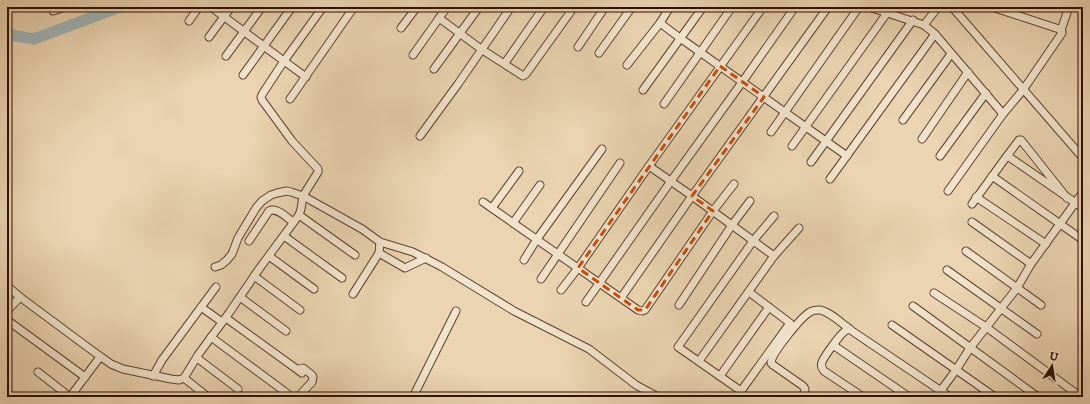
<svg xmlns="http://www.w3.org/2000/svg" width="1090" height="404" font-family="'IM FELL DW Pica',serif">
  <rect width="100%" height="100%" fill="#ead4b1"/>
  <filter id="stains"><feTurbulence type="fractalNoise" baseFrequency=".005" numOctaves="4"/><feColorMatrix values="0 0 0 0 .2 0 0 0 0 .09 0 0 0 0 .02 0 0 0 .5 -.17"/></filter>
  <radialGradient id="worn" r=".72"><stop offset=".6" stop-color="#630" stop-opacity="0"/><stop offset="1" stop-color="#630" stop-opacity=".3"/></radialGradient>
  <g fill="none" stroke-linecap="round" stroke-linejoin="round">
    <polyline stroke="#9fb5b9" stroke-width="11" points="7,32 11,35 34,39 120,7"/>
    <defs>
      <g id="street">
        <polyline points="50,7 53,11 65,7"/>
        <polyline points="211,7 284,61 306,77"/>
        <polyline points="869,7 924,25 938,7"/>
        <polyline points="952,7 1083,158"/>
        <polyline points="439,18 481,49 523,76 526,74 574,7"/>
        <polyline points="189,21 199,7"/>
        <polyline points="660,23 680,38 847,156"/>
        <polyline points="924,25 935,34 1003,114"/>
        <polyline points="401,28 417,7"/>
        <polyline points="1061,30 1069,7"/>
        <polyline points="209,37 231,7"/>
        <polyline points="578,47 605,7"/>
        <polyline points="599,53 632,7"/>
        <polyline points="413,55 447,7"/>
        <polyline points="226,56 262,7"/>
        <polyline points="505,63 544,7"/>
        <polyline points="627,65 660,23 670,7"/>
        <polyline points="434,69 479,7"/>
        <polyline points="243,75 292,7"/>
        <polyline points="643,90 703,7"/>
        <polyline points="290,99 354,7"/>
        <polyline points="664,104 732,7"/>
        <polyline points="903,120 951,54"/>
        <polyline points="771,132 859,7"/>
        <polyline points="420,136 458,84 511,7"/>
        <polyline points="922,139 968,72"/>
        <polyline points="792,146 887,13"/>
        <polyline points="940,156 986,93"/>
        <polyline points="811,162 913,20"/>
        <polyline points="992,176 1083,240"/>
        <polyline points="830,179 935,34"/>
        <polyline points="948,191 1003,114 1023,90 1062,33 1062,32 1059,29 992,7"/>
        <polyline points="976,197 1046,244"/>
        <polyline points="1067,198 1021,140 1019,140 1007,156 1012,159 1083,208"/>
        <polyline points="483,202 638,310 642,311 645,310 713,211 734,184"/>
        <polyline points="972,204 1007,156"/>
        <polyline points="492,208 519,171"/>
        <polyline points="299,215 355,255"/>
        <polyline points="972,222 1031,264"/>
        <polyline points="513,223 540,185"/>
        <polyline points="284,236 342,278"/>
        <path d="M 249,241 L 269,211 C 277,207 286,217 293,222"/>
        <polyline points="966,251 1041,305"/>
        <polyline points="379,253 405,268 426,258"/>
        <polyline points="269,256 314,289"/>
        <polyline points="774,256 799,228"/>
        <polyline points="524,260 537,239 602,149"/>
        <polyline points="215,267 221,265 227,260 232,254 238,238 256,208 262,201 271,195 277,193 287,191 291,192 303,196 362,229 380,242 413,252 442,267 514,311 589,349 636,385 658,397"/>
        <polyline points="947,270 1037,334"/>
        <polyline points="254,276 300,310"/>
        <polyline points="541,279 620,163"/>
        <polyline points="7,286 20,297 90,349 111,364 123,369 171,379 179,380 184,378 198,355 229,313 259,269 299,215 301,209 303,196 318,172 318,169 292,141 262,100 261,97 263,93 284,61 323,7"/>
        <polyline points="561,290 578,268 649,166"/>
        <polyline points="749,292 790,323 741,391 678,347 753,241 774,216"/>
        <polyline points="934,293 986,327 1081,397"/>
        <polyline points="353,294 379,253 380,242"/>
        <polyline points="240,297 286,331"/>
        <polyline points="621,298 692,196 828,7"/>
        <polyline points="586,302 671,181 743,81 795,7"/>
        <polyline points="679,305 732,225 750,201"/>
        <polyline points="913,306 1038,397"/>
        <polyline points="201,307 222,322"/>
        <polyline points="7,311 20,297"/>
        <polyline points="226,318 302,373"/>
        <polyline points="7,320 85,377"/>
        <polyline points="892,325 995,397"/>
        <polyline points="211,337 288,394"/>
        <polyline points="833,345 909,397"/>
        <polyline points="197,358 238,389"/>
        <polyline points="699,361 774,256 692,196 649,166 763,7"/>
        <polyline points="38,372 70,397"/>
        <polyline points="153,376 162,360 216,287"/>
        <polyline points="720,376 769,307"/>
        <polyline points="184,378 208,397"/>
        <polyline points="70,397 100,357"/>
        <polyline points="298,397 312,382 313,377 312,375 303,368 299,369"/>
        <polyline points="413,397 456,311"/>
        <path d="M 801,397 C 804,393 807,390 803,386 L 773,365 L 771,363 C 771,354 801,317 810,312 C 813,310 816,310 819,310 C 828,310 842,324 850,329"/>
        <path d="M 863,397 L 824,371 C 822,368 820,366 822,362 C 824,357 842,331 847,330 C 851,329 852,331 855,333 L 950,397"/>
        <polyline points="936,397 956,370 970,348 1017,288 1031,264 1083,192"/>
      </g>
    </defs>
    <use href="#street" stroke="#5e402e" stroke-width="9"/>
    <use href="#street" stroke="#f1e3cc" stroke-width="7"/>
  </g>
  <path fill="none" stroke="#cc4e0b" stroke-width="3" stroke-dasharray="8 5" stroke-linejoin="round" d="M 720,66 L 764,97 L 692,196 L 713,211 L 645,310 L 638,310 L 578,268 Z"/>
  <rect width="1090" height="404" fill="none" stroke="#ead4b1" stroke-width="24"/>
  <rect x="8" y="8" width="1074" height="388" fill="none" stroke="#2f0e03" stroke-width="2"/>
  <rect x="12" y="12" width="1066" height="380" fill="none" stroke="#2f0e03"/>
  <g transform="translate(1052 366) rotate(12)" stroke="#f1e3cc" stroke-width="3" paint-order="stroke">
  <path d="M0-3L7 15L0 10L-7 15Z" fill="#2f0e03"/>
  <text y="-6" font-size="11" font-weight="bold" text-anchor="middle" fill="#2f0e03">U</text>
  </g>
  <rect width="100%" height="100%" filter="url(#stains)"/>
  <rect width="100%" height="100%" fill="url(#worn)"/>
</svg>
